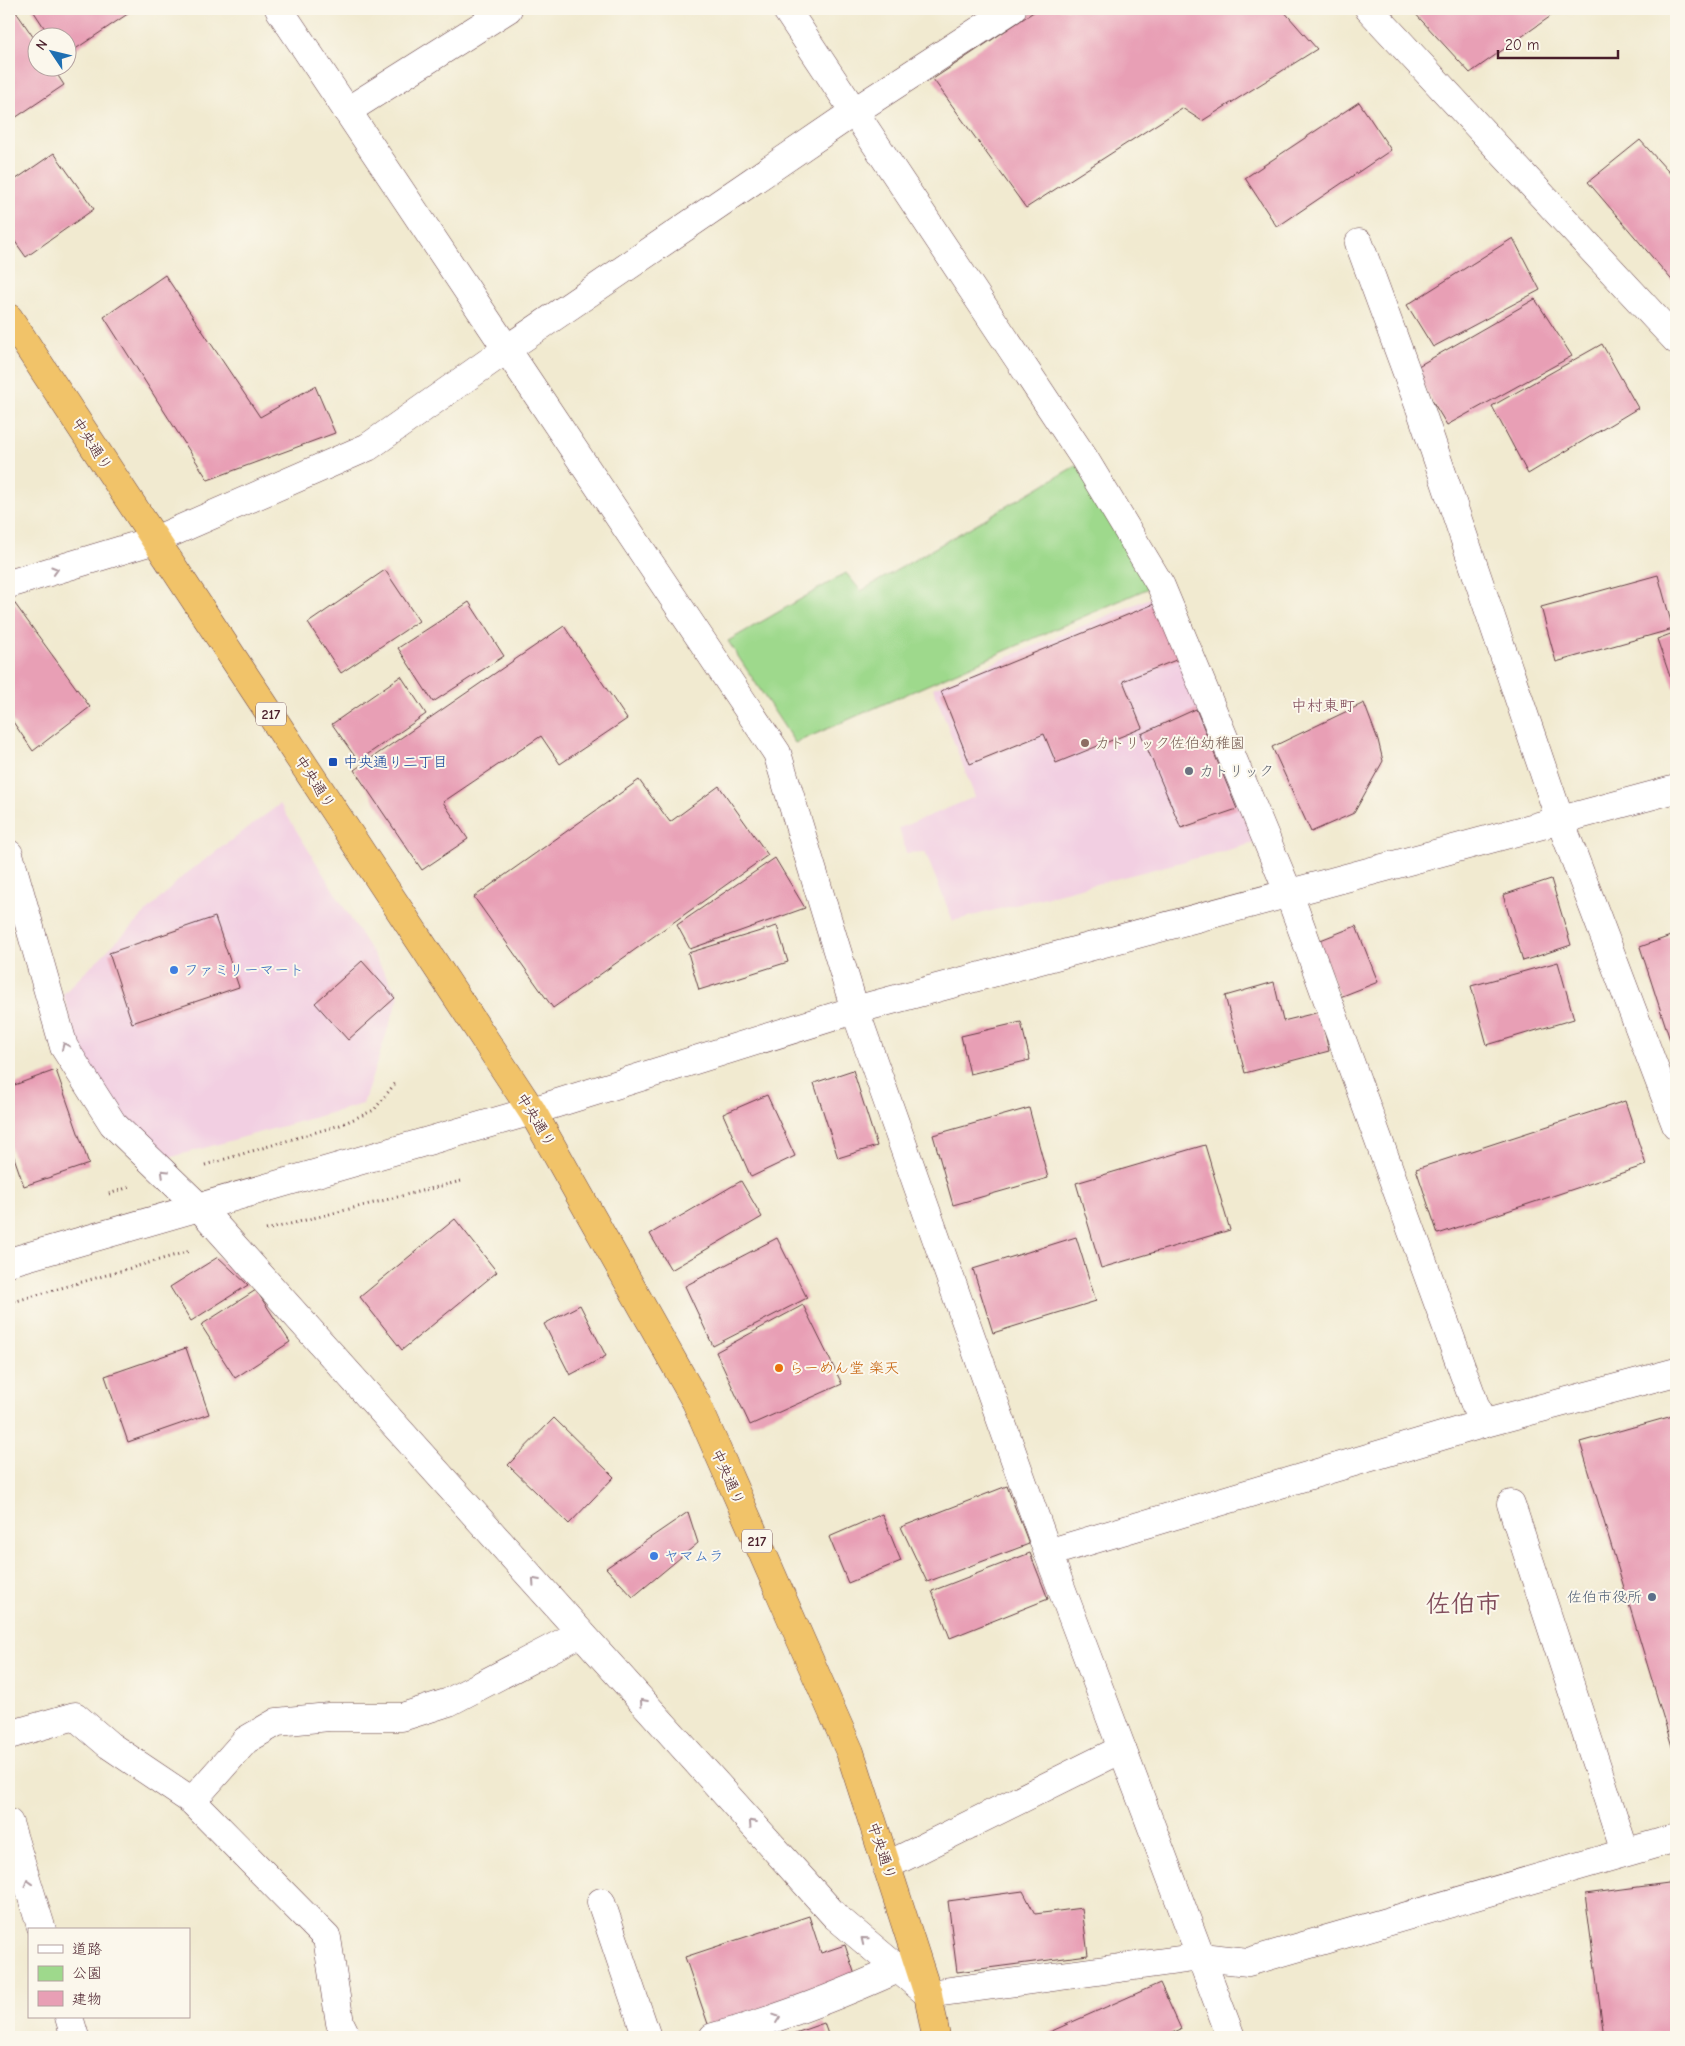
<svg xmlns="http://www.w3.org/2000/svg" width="1685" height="2046" font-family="'Comic Neue','Klee One',sans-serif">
  <rect width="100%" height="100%" fill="#fbf7ec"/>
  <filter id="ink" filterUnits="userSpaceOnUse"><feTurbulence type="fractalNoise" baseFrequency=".02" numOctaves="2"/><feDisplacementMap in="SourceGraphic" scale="10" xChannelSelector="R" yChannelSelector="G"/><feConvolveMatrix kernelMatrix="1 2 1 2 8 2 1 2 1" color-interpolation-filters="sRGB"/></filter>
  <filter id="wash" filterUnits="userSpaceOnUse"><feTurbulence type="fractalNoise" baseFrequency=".0096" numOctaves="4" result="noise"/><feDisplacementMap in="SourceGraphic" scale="20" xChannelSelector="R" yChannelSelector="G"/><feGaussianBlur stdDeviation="1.12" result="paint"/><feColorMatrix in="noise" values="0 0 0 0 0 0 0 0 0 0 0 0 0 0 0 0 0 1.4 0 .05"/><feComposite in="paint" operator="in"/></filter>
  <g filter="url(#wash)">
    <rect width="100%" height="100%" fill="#f1ead0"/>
    <g fill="#f2cfe2">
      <polygon points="1157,595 1255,843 953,921 925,852 906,853 899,828 975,797 933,688"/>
      <polygon points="280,804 399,996 363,1104 161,1160 123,1120 82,1057 63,994 183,876"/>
    </g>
    <polygon fill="#9ed98c" stroke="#747c5c" points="1077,465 1151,587 795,743 728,641 846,573 861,591"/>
    <g id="blocks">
      <g fill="#e89fb5">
        <polygon points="9,9 14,9 38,44 38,68 53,68 64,85 9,122"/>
        <polygon points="32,9 135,9 68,54 68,38 51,38"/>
        <polygon points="1038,9 1282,9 1317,49 1202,121 1182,108 1026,208 933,79"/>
        <polygon points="1411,9 1561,9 1470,73"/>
        <polygon points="1359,102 1391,150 1277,227 1245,178"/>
        <polygon points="1640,140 1676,180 1676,285 1588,182"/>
        <polygon points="54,153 94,209 26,257 9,233 9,184"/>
        <polygon points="1513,238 1540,290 1433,347 1407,305"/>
        <polygon points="165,275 260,417 315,386 335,433 208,480 104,317"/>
        <polygon points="1535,299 1572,356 1447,425 1413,369"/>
        <polygon points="1602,344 1638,408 1528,474 1492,406"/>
        <polygon points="385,570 419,621 341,673 308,623"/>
        <polygon points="1658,575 1673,629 1556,662 1541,607"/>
        <polygon points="10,597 90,707 33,751 9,716 9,598"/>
        <polygon points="469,602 504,656 433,702 398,648"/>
        <polygon points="1159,602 1181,658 1123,681 1142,728 1056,763 1044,734 970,764 941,691"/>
        <polygon points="564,626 627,719 560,764 541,736 443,802 468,839 422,870 354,770"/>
        <polygon points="1676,632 1676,687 1674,688 1657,639"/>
        <polygon points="401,676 426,714 358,761 332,724"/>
        <polygon points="1364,703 1378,740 1383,761 1354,813 1311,832 1272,747"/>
        <polygon points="1196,709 1237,809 1181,828 1141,734"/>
        <polygon points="639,780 670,822 719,786 768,855 553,1008 474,897"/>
        <polygon points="775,858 805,908 690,949 677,925"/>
        <polygon points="1551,879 1571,945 1523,961 1503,895"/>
        <polygon points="215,917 239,987 132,1023 109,953"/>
        <polygon points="777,926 788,962 699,990 688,953"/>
        <polygon points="1356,926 1378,982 1340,997 1318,941"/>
        <polygon points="1676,934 1676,1041 1671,1043 1640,947"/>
        <polygon points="362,961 395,998 348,1040 315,1003"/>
        <polygon points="1558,962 1574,1019 1487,1045 1471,986"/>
        <polygon points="1274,982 1283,1021 1320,1012 1329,1051 1245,1073 1225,996"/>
        <polygon points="1021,1022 1030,1060 970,1074 961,1036"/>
        <polygon points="56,1070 89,1164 24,1186 9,1143 9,1087"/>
        <polygon points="853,1070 877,1146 838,1158 814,1083"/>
        <polygon points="767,1095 795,1156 751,1177 723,1114"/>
        <polygon points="1625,1101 1646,1165 1438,1234 1416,1169"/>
        <polygon points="1029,1108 1048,1178 953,1205 933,1135"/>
        <polygon points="1205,1145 1230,1230 1101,1268 1076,1183"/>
        <polygon points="741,1181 762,1217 671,1270 650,1234"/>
        <polygon points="455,1219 497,1272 402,1350 360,1297"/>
        <polygon points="1076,1237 1096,1301 993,1333 973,1269"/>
        <polygon points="777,1238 807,1298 713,1346 685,1286"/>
        <polygon points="218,1257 248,1285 191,1321 170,1287"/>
        <polygon points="256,1290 290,1342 235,1378 201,1325"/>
        <polygon points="580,1305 606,1356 570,1375 544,1324"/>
        <polygon points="803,1305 842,1384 750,1425 716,1352"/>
        <polygon points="186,1348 209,1414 128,1442 105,1376"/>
        <polygon points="1676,1415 1676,1753 1674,1753 1580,1442"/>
        <polygon points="554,1418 614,1477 569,1524 508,1465"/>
        <polygon points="1007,1486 1029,1544 927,1582 901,1527"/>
        <polygon points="688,1512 698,1543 633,1597 606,1568"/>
        <polygon points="882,1514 901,1561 848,1583 829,1537"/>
        <polygon points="1030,1553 1048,1599 950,1638 932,1591"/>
        <polygon points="1676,1882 1676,2031 1627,2037 1604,2037 1585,1894"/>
        <polygon points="1023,1891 1035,1914 1082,1908 1088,1955 957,1972 948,1901"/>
        <polygon points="809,1916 821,1953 845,1945 856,1978 709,2027 685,1957"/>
        <polygon points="1160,1983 1181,2029 1163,2037 1044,2037 1043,2035"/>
        <polygon points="824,2023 829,2037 784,2037"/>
      </g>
    </g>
  </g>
  <g filter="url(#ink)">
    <use href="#blocks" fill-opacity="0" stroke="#633d44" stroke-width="1"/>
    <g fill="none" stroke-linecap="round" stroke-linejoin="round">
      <defs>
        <g id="minor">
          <polyline points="279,9 777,753 855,1010 1048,1553 1231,2037"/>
          <polyline points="786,9 1084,458 1161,586 1289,894 1482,1424"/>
          <polyline points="1369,9 1676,340"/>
          <polyline points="347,111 508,9"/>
          <polyline points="1359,243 1421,411 1560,820 1676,1125"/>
          <polyline points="9,584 155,540 368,447 507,349 855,111 1012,9"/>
          <polyline points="9,854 64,1047 113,1124 199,1207 835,1916 928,1994 1201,1957 1248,1962 1676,1838"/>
          <polyline points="9,1262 532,1111 855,1010 1676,789"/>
          <polyline points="1511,1504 1625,1852"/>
          <polyline points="1048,1553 1482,1424 1676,1372"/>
          <polyline points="9,1735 75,1716 109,1745 192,1801 327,1938 340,2023 347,2037"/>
          <polyline points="192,1801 246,1740 277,1722 329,1717 402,1717 449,1702 581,1633"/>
          <polyline points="9,1823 42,1930"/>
          <polyline points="886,1866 1122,1749"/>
          <polyline points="601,1902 647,2037"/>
          <polyline points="69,2017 75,2037"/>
          <path d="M 713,2037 C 777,2020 838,1996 898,1969"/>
        </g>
        <polyline id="highway" points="9,318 532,1111 696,1402 850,1752 928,1994 936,2037"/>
      </defs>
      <use href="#minor" stroke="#633d44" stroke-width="29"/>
      <use href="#highway" stroke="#633d44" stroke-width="29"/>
      <g stroke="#633d44" stroke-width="3" stroke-dasharray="1 4" stroke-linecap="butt">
        <polyline points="205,1165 340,1125 374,1110 397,1081"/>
        <polyline points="109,1194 129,1187"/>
        <polyline points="266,1230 461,1181"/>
        <polyline points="9,1303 190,1251"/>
      </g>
      <use href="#minor" stroke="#fff" stroke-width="28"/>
      <use href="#highway" stroke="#f1c369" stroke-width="28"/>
    </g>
    <defs><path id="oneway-chevron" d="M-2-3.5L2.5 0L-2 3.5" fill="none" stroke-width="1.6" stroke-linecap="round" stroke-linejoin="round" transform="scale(1.25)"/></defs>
    <g stroke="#ae9aa0">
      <use href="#oneway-chevron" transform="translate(55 570) rotate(-17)"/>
      <use href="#oneway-chevron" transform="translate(65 1046) rotate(-113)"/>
      <use href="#oneway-chevron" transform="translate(164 1173) rotate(-136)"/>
      <use href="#oneway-chevron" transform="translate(535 1581) rotate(-132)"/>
      <use href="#oneway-chevron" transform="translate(643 1702) rotate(-132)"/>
      <use href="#oneway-chevron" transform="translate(752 1823) rotate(-132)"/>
      <use href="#oneway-chevron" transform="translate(28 1883) rotate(-107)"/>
      <use href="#oneway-chevron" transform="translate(864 1940) rotate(-141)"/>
      <use href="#oneway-chevron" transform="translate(777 2018) rotate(-19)"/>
    </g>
  </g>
  <circle fill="#8d6e63" stroke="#fbf7ec" stroke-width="2" cx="1085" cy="743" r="5"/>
  <rect fill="#1a4fb4" stroke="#fbf7ec" stroke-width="2" x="328" y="757" width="10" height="10" rx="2.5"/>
  <circle fill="#6b7280" stroke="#fbf7ec" stroke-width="2" cx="1189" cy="771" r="5"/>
  <g fill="#3f7fe0" stroke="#fbf7ec" stroke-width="2">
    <circle cx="174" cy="970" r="5"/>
    <circle cx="654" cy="1556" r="5"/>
  </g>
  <circle fill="#e8710a" stroke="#fbf7ec" stroke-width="2" cx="779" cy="1368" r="5"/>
  <circle fill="#5c6f8a" stroke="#fbf7ec" stroke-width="2" cx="1652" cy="1597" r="5"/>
  <g text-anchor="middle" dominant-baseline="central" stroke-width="4" stroke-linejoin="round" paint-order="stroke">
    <g fill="#fbf7ec" stroke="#7f6065" stroke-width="1">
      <rect x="256" y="702.5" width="30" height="23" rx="4"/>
      <rect x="742" y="1529.5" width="30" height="23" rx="4"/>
    </g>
    <g font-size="14" font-weight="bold" fill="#4a1f2b">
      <text x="271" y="714">217</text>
      <text x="757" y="1541">217</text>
    </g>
    <g font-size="15" fill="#4a1f2b" stroke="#fbf7ec">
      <text transform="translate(92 444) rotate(57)">中央通り</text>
      <text transform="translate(315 782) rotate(57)">中央通り</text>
      <text transform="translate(536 1120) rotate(59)">中央通り</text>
      <text transform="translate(728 1477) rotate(66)">中央通り</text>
      <text transform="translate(882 1851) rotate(72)">中央通り</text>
    </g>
    <g font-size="15" fill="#785e54" stroke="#fbf7ec" text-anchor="start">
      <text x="1095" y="743">カトリック佐伯幼稚園</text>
    </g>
    <g font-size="15" fill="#164399" stroke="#fbf7ec" text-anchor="start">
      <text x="343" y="762">中央通り二丁目</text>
    </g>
    <g font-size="15" fill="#5b616d" stroke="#fbf7ec" text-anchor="start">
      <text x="1199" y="771">カトリック</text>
    </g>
    <g font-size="15" fill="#366cbe" stroke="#fbf7ec" text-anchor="start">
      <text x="184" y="970">ファミリーマート</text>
      <text x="664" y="1556">ヤマムラ</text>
    </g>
    <g font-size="15" fill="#c56008" stroke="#fbf7ec" text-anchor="start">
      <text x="789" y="1368">らーめん堂 楽天</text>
    </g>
    <g font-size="15" fill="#4e5e75" stroke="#fbf7ec" text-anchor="end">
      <text x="1642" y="1597">佐伯市役所</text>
    </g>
    <g font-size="16" fill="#814c5b" stroke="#fbf7ec">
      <text x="1323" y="706">中村東町</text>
    </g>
    <g font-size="25" font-weight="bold" fill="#814c5b" stroke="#fbf7ec">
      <text x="1463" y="1603">佐伯市</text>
    </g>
  </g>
  <rect width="1685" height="2046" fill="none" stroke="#fbf7ec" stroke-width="30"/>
  <rect x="28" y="1928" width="162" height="90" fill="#fbf7ec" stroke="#b4a19f"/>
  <rect x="38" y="1945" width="25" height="8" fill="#ffffff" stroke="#b4a19f"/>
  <text x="72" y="1954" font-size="15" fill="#4a1f2b">道路</text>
  <rect x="38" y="1966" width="25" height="15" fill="#9ed98c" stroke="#b4a19f"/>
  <text x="72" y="1978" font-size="15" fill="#4a1f2b">公園</text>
  <rect x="38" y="1991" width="25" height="15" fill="#e89fb5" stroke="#b4a19f"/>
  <text x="72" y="2004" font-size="15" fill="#4a1f2b">建物</text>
  <g transform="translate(52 52) rotate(305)"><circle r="24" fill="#fbf7ec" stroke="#b4a19f"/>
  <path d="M0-4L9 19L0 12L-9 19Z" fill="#1f6fb2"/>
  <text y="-8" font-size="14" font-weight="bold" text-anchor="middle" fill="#4a1f2b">N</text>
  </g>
  <path d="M1498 50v8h120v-8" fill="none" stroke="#4a1f2b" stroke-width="2.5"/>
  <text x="1505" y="50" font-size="15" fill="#4a1f2b" stroke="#fbf7ec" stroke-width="4" paint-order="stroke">20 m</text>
</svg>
